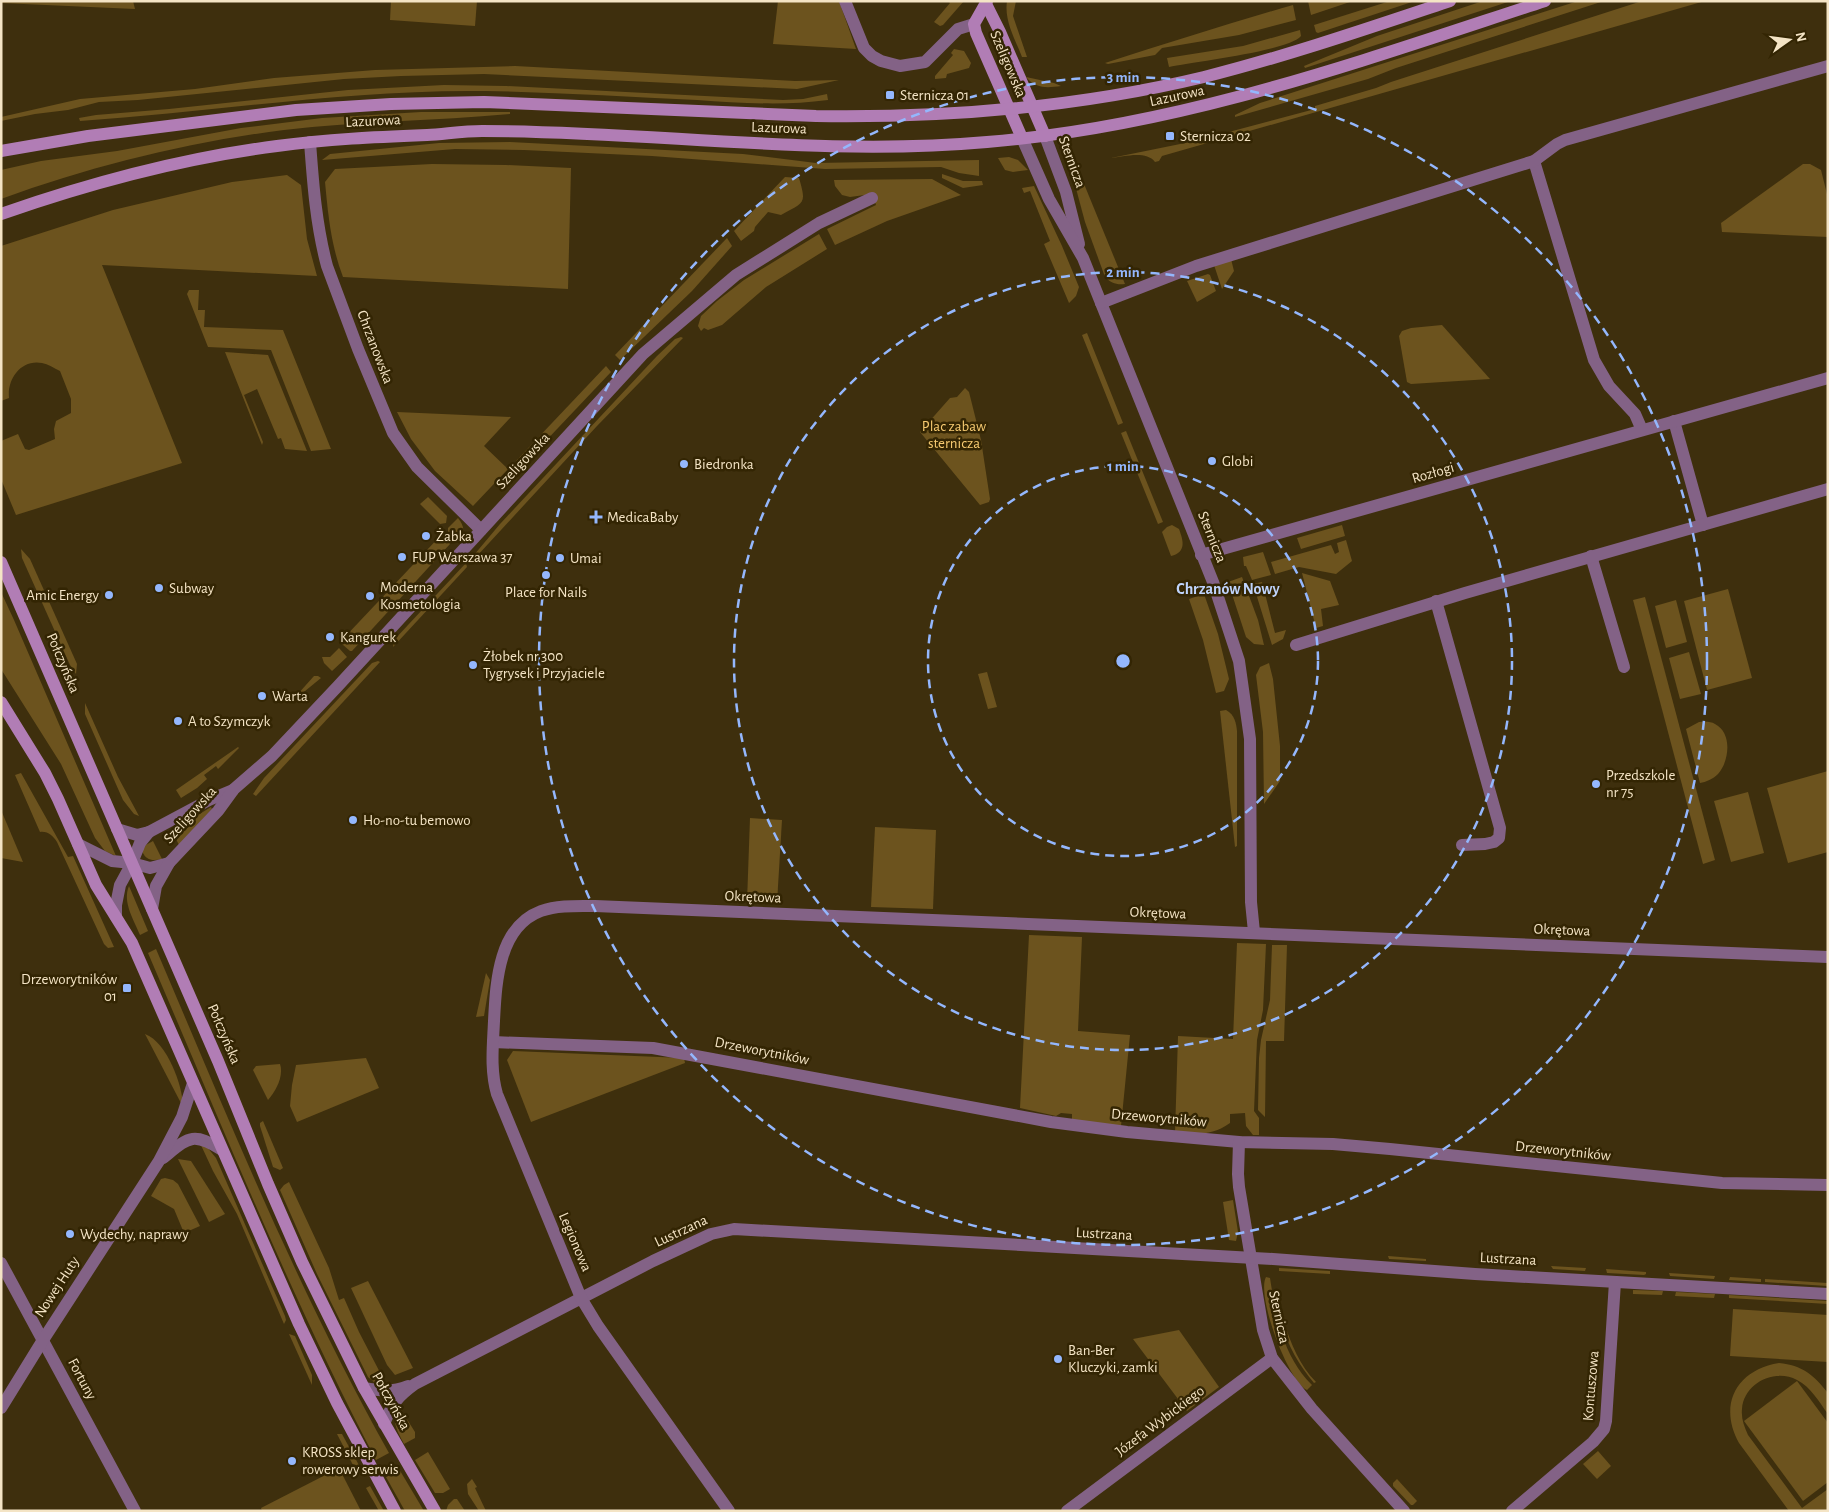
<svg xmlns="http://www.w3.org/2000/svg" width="1829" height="1512" font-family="'Alegreya Sans',sans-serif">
  <rect width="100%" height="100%" fill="#3e2f0d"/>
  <g fill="#6c531e">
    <polygon points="1,1 133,1 135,9 1,3"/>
    <polygon points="391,1 477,1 475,26 390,20"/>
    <polygon points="778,1 839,1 856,49 773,44"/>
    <polygon points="948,1 964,1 943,25 940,26 934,22 950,3"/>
    <path d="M 1007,1 L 1016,1 L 1013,16 L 1027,57 L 1022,57 C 1015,39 1004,21 1007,1 Z"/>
    <polygon points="1308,1 1353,1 1311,15"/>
    <polygon points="1390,1 1415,1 1318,33 1316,32 1314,25"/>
    <polygon points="1483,1 1511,1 1305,68 1304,66 1377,36"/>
    <polygon points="1578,1 1604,1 1396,68 1368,79 1235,117 1235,115 1260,103"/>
    <path d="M 1642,1 L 1705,1 L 1162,156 L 1159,161 L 1155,162 C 1146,150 1123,157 1111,158 L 1195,141 L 1315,109 L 1315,106 L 1376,88 L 1391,82 Z"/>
    <path d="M 1293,5 L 1296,20 L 1239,35 L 1162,48 L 1155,55 L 1108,64 L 1105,63 C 1168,43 1230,23 1293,5 Z"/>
    <path d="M 1300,30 L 1301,36 C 1289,51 1193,62 1169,67 L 1167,58 L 1243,46 Z"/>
    <polygon points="954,49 964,51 971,63 969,68 947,74 946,78 935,79 935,76 953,55 951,53"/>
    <polygon points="515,66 795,81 839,80 797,89 484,74 401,76 344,79 138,100 99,102 68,110 35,114 1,121 1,117 80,99 195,89 274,78 375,70"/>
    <path d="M 1026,77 L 1054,83 L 1061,86 C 1047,88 1036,89 1026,77 Z"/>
    <path d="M 444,85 L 506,86 L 783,100 L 803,99 L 827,94 L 828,100 C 784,106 741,103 697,100 C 626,97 556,92 486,91 C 349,89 215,112 80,121 L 79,118 L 96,115 L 169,109 L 348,90 Z"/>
    <path d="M 421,112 L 510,112 L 510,114 C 435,121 359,121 284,130 C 188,142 92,166 1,199 L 1,170 L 41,161 L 117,151 L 241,128 L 322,118 Z"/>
    <polygon points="510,142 743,154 816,163 979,160 979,176 959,173 941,167 825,169 652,156 524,150 455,149 322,160 330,154 439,143"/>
    <polygon points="1009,157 1018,160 1028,170 1013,172 1005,170 998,158"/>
    <path d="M 432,164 L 506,165 L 571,168 L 568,289 L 343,277 C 331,246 328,214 325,182 L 335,169 Z"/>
    <polygon points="1803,164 1810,164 1821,170 1828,198 1828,237 1722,232 1721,223"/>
    <polygon points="942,174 963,181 982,181 983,185 963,188 942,178"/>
    <path d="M 287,175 L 301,185 L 307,239 L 317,276 L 102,265 L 182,463 L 16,515 L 1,479 L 1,441 L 18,434 L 25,449 L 29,450 L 55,439 L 54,429 L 56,421 L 71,413 L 71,399 L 60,371 C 54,368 48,364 42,363 C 21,359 7,379 9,398 L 1,401 L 1,246 L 113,210 L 232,182 Z"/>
    <path d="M 785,177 L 799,178 C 807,205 804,202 781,215 L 768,212 L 755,227 L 754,231 L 741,241 L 734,231 Z"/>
    <polygon points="932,179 961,195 887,221 835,245 827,229 876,205 872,194 850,197 842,195 835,186 834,180"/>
    <path d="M 1082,179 L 1125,284 C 1116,285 1111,283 1105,277 L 1085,222 L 1074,181 Z"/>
    <polygon points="1034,186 1062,246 1079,287 1076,296 1069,303 1044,244 1050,241 1030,191 1024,193 1022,188"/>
    <polygon points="819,234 827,249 766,287 722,325 708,330 704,328 701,331 698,326 701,316 717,301 744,280"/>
    <polygon points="727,238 732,246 692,291 620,360 615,355"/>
    <polygon points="1231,259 1234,271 1222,289 1214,265"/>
    <polygon points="1208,274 1210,275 1216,291 1197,302 1187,281"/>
    <polygon points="189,290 199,290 198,310 205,310 204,327 283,330 331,449 311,451 271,350 208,347 187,294"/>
    <polygon points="1442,325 1490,379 1411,384 1407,382 1399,336 1402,331 1411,328"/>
    <polygon points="1087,333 1123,423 1118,425 1082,335"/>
    <polygon points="681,337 683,338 597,426 477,556 474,555 500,524 657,356 675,339"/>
    <polygon points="225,352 268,355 307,451 285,449 281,438 278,439 257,389 244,395 263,442 262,445"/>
    <polygon points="606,366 611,372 522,466 516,461"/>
    <polygon points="965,388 969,392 981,440 990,499 989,502 980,505 920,432 950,398 957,397"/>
    <polygon points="397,412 511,417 484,446 508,469 473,506 435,471 411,439"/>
    <polygon points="1126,431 1163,522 1158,524 1121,433"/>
    <polygon points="428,497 447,516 446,523 440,524 420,504"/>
    <path d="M 458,518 C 465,527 465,533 458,541 L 448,532 L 448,528 Z"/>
    <path d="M 1172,525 L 1179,529 C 1183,540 1187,552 1171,556 L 1162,532 L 1167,527 Z"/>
    <polygon points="1342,525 1345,536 1301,549 1297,538"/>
    <polygon points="443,533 450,541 450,544 352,651 350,651 342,644 342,640"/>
    <polygon points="1346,540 1352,561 1336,574 1299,567 1275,574 1271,562 1331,545 1335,554 1339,552 1337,543"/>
    <polygon points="21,549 30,559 77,664 76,674 70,665 22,558"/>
    <polygon points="1263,552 1271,575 1252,580 1246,566 1244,566 1243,557"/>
    <polygon points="466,563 467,567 393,647 394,640"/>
    <polygon points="1302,573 1330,581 1339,605 1321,609 1323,626 1316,628"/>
    <polygon points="1242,577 1258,620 1264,645 1254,644 1246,637 1228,582"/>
    <polygon points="1262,582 1275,633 1286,630 1283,639 1272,645 1253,584"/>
    <polygon points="1728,589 1752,678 1707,690 1684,601"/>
    <polygon points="1,592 14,620 116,856 105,851 95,838 61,764 1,669"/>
    <polygon points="1204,594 1218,634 1229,679 1224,691 1216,693 1203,640 1189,599"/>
    <polygon points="1645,597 1715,860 1703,864 1633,600"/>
    <polygon points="1676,600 1687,642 1666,648 1655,606"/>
    <polygon points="339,648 347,657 332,671 324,663 322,657 330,657"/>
    <polygon points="1689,652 1701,694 1680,699 1669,658"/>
    <polygon points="378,661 380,662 256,796 253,794 264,778 372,663"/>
    <polygon points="1269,663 1273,679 1280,746 1280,781 1264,804 1263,732 1256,675 1260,667"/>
    <polygon points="987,672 997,707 988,709 978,674"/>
    <polygon points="314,676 318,676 321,678 299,696 297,695"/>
    <polygon points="85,703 118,777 139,816 134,814 123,800 85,714"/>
    <path d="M 1226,710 C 1235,715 1236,723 1237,731 L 1237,846 L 1235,847 L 1220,711 Z"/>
    <path d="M 1699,722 C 1704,722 1710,721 1715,724 C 1733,733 1729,762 1718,774 C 1713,779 1706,782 1700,783 L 1686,729 Z"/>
    <polygon points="238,747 239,748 218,769 216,766 204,775 207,779 197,788 181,798 176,790"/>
    <polygon points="1828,771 1828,852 1788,863 1767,788"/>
    <path d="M 21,773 L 68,857 L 73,856 L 114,947 L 108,948 L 104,944 L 57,842 C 53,836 48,831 40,832 L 15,775 Z"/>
    <polygon points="1748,792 1764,853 1731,862 1714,801"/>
    <polygon points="211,807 212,809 179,845 172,831"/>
    <polygon points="1,810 23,862 1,858"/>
    <polygon points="750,818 782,820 777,903 747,902"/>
    <polygon points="875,827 936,830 933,909 871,907"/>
    <path d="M 153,841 L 162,859 C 153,861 146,861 142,851 L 144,846 Z"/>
    <path d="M 129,886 L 148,931 L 140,935 C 134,920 122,902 129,886 Z"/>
    <polygon points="1029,935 1082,937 1078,1031 1130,1035 1121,1126 1072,1120 1072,1114 1061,1113 1056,1116 1020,1108"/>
    <path d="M 1237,943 L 1266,944 L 1263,1010 L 1257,1040 L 1254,1111 L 1259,1118 L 1259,1135 L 1253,1135 L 1246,1126 L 1245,1113 L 1230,1114 L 1230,1123 C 1210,1137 1198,1133 1175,1133 L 1178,1036 L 1233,1039 Z"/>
    <polygon points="1272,945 1287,945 1284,1041 1266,1041 1265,1117 1258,1110 1259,1058 1261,1040 1270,1000"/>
    <path d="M 156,949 C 229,1120 298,1291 389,1453 L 376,1460 C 290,1296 221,1123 148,953 Z"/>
    <polygon points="486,973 490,980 484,1016 476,1017"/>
    <path d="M 145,1034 C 167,1042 183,1086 183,1107 Z"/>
    <polygon points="513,1051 684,1058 685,1063 531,1122 507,1060"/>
    <polygon points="366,1058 379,1088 297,1122 290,1106 292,1085 296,1065"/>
    <path d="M 280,1064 C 284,1076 276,1091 268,1100 L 253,1070 L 256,1066 Z"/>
    <polygon points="263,1121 283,1168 280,1170 273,1167 260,1126 260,1123"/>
    <polygon points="200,1143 207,1147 216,1158 285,1316 286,1320 284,1324 237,1214 213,1171"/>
    <polygon points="178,1159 191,1161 225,1214 209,1222"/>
    <polygon points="165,1178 173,1180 178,1184 200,1226 184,1233 174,1209 151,1196 161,1179"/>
    <polygon points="289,1182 329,1268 339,1300 344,1298 359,1332 387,1386 375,1383 368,1377 317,1274 280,1190 284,1185"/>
    <polygon points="1233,1200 1238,1232 1236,1241 1229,1240 1223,1202"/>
    <polygon points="1388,1256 1426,1259 1426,1261 1389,1259"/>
    <polygon points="1551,1266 1586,1268 1585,1271 1553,1269"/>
    <polygon points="1279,1268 1330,1271 1330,1274 1279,1271"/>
    <polygon points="1606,1269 1646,1272 1646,1274 1644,1275 1607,1273"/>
    <polygon points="1669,1273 1715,1276 1714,1279 1670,1276"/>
    <path d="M 1266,1277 L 1270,1278 C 1276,1317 1283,1356 1312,1385 L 1307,1390 C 1288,1382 1256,1295 1266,1277 Z"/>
    <polygon points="1730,1277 1761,1279 1761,1282 1729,1280"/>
    <polygon points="1765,1279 1827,1283 1827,1286 1765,1282"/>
    <polygon points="368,1281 413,1368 395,1375 387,1365 351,1288"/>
    <polygon points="1633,1290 1663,1291 1662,1295 1633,1294"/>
    <polygon points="1676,1292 1715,1294 1714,1298 1675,1296"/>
    <polygon points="1729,1295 1828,1301 1828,1304 1729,1298"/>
    <polygon points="1733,1309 1828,1315 1828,1362 1730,1356"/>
    <path d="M 1284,1322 C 1291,1344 1300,1366 1316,1382 L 1314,1383 C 1299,1365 1288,1346 1281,1323 Z"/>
    <polygon points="1179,1330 1219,1387 1187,1411 1133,1339"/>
    <polygon points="289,1334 295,1336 312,1375 312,1385"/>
    <path d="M 1779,1363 C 1802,1365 1814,1375 1828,1393 L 1828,1414 C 1819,1402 1811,1387 1797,1380 C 1775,1368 1744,1383 1742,1409 C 1741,1418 1744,1426 1748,1435 L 1802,1508 L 1828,1489 L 1828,1511 L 1789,1511 L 1739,1443 C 1718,1405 1736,1370 1779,1363 Z"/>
    <polygon points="1797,1381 1828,1423 1828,1482 1803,1501 1744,1421"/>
    <path d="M 398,1405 L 415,1432 L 415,1438 L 404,1444 C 396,1428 392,1423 398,1405 Z"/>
    <polygon points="337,1434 342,1434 361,1469 354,1467"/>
    <polygon points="1598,1451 1611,1466 1597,1479 1583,1464"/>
    <polygon points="428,1452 450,1489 443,1493 435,1493 415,1460"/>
    <polygon points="339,1468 361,1511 262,1511 261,1508"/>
    <polygon points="399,1469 424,1511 405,1511 386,1477"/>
    <polygon points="472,1479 477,1487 475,1488 486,1511 479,1511 468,1494 467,1484"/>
    <polygon points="1397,1479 1417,1501 1413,1505 1411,1505 1393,1486 1393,1483"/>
    <polygon points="370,1486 384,1511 379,1511 366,1488"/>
    <polygon points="454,1499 457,1499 465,1511 446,1511 448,1505"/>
  </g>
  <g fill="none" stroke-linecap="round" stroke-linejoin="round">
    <g stroke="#836286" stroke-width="12">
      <polyline points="845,1 864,48 872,56 881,61 900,66 925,62 958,29 974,24"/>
      <polyline points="1045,136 1066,192 1079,244"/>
      <polyline points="1022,138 1049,199 1083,258 1213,582 1239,661 1250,739 1251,902 1254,932"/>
      <path d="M 310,142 C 313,183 316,225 327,266 L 358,349 L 393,433 L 417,467 L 481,530"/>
      <polyline points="1534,161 1594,360 1609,386 1635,414 1642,430"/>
      <polyline points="1101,303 1196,266 1534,161 1557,144 1565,140 1828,66"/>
      <polyline points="1674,421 1703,525"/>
      <polyline points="1201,555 1828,378"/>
      <polyline points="1591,556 1624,667"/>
      <polyline points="1436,601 1500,828 1499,838 1494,842 1485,844 1462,845"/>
      <polyline points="1296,645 1465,593 1828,489"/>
      <polyline points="117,829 137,835 149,832 209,800 233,790"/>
      <polyline points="78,844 112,861 132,863 150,868 169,863"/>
      <polyline points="152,909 156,886 169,863 218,811 234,789 272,756 338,686 643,354 736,275 819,223 872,198"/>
      <polyline points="116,917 116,905 120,885 132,863 140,843 149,832"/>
      <polyline points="493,1042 653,1048 1051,1122 1127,1132 1239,1142 1333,1144 1390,1149 1722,1183 1828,1185"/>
      <polyline points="1239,1142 1238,1174 1239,1187 1263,1330 1272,1358 1312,1409 1404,1511"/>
      <path d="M 163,1158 C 188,1138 192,1131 222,1150"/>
      <polyline points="1,1263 135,1511"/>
      <path d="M 364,1388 C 380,1391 392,1392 408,1386"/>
      <polyline points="1,1408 43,1340 159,1161 182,1117 193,1083"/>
      <path d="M 384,1424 C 392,1404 397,1397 415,1384 L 653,1261 L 711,1234 L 734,1229 L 1273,1259 L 1475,1274 L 1828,1294"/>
      <path d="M 729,1511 L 598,1326 L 581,1298 L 497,1094 C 490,1070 493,1045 494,1021 C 496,983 498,927 541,911 C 558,905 577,906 595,906 L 1828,957"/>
      <polyline points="1067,1511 1272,1358"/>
      <polyline points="1512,1511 1593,1442 1604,1429 1606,1421 1615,1282"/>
    </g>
    <g stroke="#b17db5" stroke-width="12">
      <polyline points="987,1 974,24 976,33 1022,138"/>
      <polyline points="986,4 1000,32 1045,136"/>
      <path d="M 1,151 L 88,136 L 296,110 L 391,104 L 484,102 L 816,116 C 947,118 1075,108 1204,77 C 1287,56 1369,28 1450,1"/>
      <path d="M 1,214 C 90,183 183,158 277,146 C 327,139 377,137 427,135 C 445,134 463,131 482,131 C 650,131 819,157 987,142 C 1182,126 1361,61 1545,1"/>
      <polyline points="1,562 218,1061 268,1184 302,1262 364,1388 435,1511"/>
      <polyline points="1,702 45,773 58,799 96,885 132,943 299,1324 337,1403 395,1511"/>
    </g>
  </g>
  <g fill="none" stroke="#94b7fd" stroke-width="2.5" stroke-dasharray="9 6">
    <circle cx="1123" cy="661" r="195"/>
    <circle cx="1123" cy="661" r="389"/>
    <circle cx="1123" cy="661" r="584"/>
  </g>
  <g fill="#94b7fd" stroke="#332503" stroke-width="2">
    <rect x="885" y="90" width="10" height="10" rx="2.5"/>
    <rect x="1165" y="131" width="10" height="10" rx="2.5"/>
    <circle cx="1212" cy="461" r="5"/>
    <circle cx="684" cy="464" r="5"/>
    <path d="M593.5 509.5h5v5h5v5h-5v5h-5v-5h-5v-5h5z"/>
    <circle cx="426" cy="536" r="5"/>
    <circle cx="402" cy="557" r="5"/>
    <circle cx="560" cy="558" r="5"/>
    <circle cx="546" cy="575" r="5"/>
    <circle cx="159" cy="588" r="5"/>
    <circle cx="109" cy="595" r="5"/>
    <circle cx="370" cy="596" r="5"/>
    <circle cx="330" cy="637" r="5"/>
    <circle cx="473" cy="665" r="5"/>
    <circle cx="262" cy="696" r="5"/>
    <circle cx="178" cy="721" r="5"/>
    <circle cx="1596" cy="784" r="5"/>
    <circle cx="353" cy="820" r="5"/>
    <rect x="122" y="983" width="10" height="10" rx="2.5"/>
    <circle cx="70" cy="1234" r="5"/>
    <circle cx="1058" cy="1359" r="5"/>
    <circle cx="292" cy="1461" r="5"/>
  </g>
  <g text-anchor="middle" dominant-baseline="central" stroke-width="5" stroke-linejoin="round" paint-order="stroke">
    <g font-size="15" fill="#f4e4c5" stroke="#332503">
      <text transform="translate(1008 64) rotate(67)">Szeligowska</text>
      <text transform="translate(1177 96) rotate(-12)">Lazurowa</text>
      <text transform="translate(373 121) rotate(-3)">Lazurowa</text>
      <text transform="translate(779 128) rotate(2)">Lazurowa</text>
      <text transform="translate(1072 162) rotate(70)">Sternicza</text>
      <text transform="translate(375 347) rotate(69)">Chrzanowska</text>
      <text transform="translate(523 461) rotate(-47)">Szeligowska</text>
      <text transform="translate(1433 473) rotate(-16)">Rozłogi</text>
      <text transform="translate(1212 537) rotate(68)">Sternicza</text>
      <text transform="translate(63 663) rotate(67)">Połczyńska</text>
      <text transform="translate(190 815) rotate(-48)">Szeligowska</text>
      <text transform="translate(753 897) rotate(2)">Okrętowa</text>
      <text transform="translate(1158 913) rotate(2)">Okrętowa</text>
      <text transform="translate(1562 930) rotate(2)">Okrętowa</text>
      <text transform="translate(224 1034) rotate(67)">Połczyńska</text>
      <text transform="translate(762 1051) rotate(11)">Drzeworytników</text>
      <text transform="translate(1159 1118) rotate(5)">Drzeworytników</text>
      <text transform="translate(1563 1151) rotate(6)">Drzeworytników</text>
      <text transform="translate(681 1231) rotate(-25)">Lustrzana</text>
      <text transform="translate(1104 1234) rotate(3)">Lustrzana</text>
      <text transform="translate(575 1242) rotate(67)">Legionowa</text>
      <text transform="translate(1508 1259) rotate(3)">Lustrzana</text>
      <text transform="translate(57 1287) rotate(-57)">Nowej Huty</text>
      <text transform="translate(1279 1317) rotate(78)">Sternicza</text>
      <text transform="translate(82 1379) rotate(62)">Fortuny</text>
      <text transform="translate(1591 1386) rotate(-85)">Kontuszowa</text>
      <text transform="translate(391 1401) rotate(61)">Połczyńska</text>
      <text transform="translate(1160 1421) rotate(-37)">Józefa Wybickiego</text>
    </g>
    <g font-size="15" fill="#f4e4c5" stroke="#332503" text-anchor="start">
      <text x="900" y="95">Sternicza 01</text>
      <text x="1180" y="136">Sternicza 02</text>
      <text x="1222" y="461">Globi</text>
      <text x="694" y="464">Biedronka</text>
      <text x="607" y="517">MedicaBaby</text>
      <text x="436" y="536">Żabka</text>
      <text x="412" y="557">FUP Warszawa 37</text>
      <text x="570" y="558">Umai</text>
      <text x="380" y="587">Moderna<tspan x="380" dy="17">Kosmetologia</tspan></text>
      <text x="169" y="588">Subway</text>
      <text x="546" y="592" text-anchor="middle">Place for Nails</text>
      <text x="99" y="595" text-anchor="end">Amic Energy</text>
      <text x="340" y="637">Kangurek</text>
      <text x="483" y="656">Żłobek nr 300<tspan x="483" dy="17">Tygrysek i Przyjaciele</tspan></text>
      <text x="272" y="696">Warta</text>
      <text x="188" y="721">A to Szymczyk</text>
      <text x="1606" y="775">Przedszkole<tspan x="1606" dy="17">nr 75</tspan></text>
      <text x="363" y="820">Ho-no-tu bemowo</text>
      <text x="117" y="979" text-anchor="end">Drzeworytników<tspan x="117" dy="17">01</tspan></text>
      <text x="80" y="1234">Wydechy, naprawy</text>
      <text x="1068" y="1350">Ban-Ber<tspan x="1068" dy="17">Kluczyki, zamki</tspan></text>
      <text x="302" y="1452">KROSS sklep<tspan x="302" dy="17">rowerowy serwis</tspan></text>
    </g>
    <g font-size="15" fill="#f6ca71" stroke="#332503">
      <text x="954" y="426">Plac zabaw<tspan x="954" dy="17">sternicza</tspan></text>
    </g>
    <g font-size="16" font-weight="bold" fill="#bfd3fb" stroke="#332503">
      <text x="1228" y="589">Chrzanów Nowy</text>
    </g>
  </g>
  <circle cx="1123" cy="661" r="8" fill="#94b7fd" stroke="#332503" stroke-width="2.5"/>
  <g font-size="15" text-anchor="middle" font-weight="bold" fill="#94b7fd" stroke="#332503" stroke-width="5" stroke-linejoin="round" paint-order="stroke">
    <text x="1123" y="82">3 min</text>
    <text x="1123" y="277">2 min</text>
    <text x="1123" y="471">1 min</text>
  </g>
  <rect width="1829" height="1512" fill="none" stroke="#f4e4c5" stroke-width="5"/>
  <g transform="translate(1789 40) rotate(76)" stroke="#332503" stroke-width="4" paint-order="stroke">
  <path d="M0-4L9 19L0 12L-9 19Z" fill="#f4e4c5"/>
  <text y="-8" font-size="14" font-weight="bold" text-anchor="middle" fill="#f4e4c5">N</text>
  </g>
</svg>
